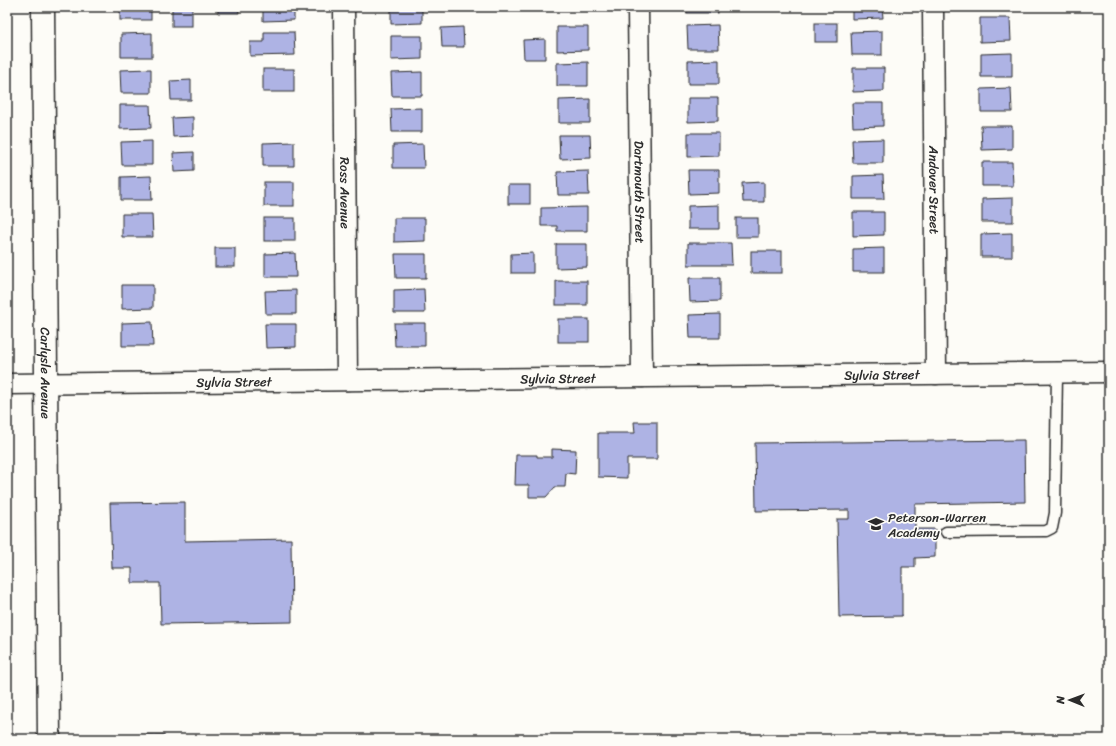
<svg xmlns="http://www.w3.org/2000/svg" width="1116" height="746" font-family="Sriracha,sans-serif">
  <rect width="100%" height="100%" fill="#fdfcf7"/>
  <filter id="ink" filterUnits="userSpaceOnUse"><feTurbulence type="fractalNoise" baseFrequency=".025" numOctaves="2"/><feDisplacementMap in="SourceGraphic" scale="8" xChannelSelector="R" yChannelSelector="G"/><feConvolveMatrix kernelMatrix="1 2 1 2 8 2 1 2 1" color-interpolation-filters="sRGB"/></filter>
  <g filter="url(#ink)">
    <g fill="#aeb3e4" stroke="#2b2b2b">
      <rect x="120" y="7" width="31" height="13"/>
      <rect x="172" y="7" width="20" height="19"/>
      <polygon points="218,7 238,7 239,13 218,13"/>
      <polygon points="263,7 294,7 294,20 263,21"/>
      <polygon points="391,7 422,7 422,23 391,24"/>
      <rect x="687" y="7" width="31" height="6"/>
      <polygon points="852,7 882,7 883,18 852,19"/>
      <polygon points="980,18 1010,18 1011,41 980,42"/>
      <rect x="815" y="23" width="22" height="19"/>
      <polygon points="718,25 719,49 688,49 687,26"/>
      <polygon points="463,27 464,47 442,47 441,28"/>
      <polygon points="557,27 588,27 588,50 557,51"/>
      <polygon points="882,31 882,55 852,55 851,32"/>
      <polygon points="264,32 294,32 295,55 250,56 250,42 264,42"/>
      <polygon points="152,33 152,57 121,57 121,34"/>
      <polygon points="391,36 422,36 422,59 391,60"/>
      <polygon points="545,39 545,59 524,59 523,40"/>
      <polygon points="1012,53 1012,77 981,77 981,54"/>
      <polygon points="719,60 719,84 688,84 688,61"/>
      <polygon points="588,62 588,86 557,86 557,63"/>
      <polygon points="853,68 884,68 884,91 853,92"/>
      <polygon points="151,69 151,93 121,93 120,70"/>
      <rect x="263" y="69" width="31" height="23"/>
      <polygon points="422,72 422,96 392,96 391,73"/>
      <polygon points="191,80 191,100 171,100 170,81"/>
      <polygon points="1011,88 1012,112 981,112 981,89"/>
      <polygon points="688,98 718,98 718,121 688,122"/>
      <polygon points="590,99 590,123 559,123 559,100"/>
      <polygon points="852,103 883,103 883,126 853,127"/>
      <polygon points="120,105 150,105 151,128 120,129"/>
      <polygon points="422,108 422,132 392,132 391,109"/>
      <polygon points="193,117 193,136 173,137 172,118"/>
      <polygon points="981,126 1012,126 1012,149 982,150"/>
      <polygon points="688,133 719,133 719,156 688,157"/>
      <polygon points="559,135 590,135 591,158 560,159"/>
      <polygon points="883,139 883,163 853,163 852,140"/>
      <polygon points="152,141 152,165 122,165 121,142"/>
      <polygon points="294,142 294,166 263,166 263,143"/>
      <polygon points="423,144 424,168 393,168 393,145"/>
      <polygon points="194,152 194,171 174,172 173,153"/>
      <polygon points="982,162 1012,162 1013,186 982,186"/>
      <polygon points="688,170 719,170 719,193 689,194"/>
      <polygon points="588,171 589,195 558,195 557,172"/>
      <polygon points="883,175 884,199 853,199 853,176"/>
      <polygon points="151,176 152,200 121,200 121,177"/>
      <rect x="264" y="182" width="30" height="24"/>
      <polygon points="764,182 764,202 743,202 742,183"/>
      <rect x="508" y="185" width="22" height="19"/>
      <polygon points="1013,198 1013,222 982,222 982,199"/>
      <polygon points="719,205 719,229 688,229 688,206"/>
      <polygon points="587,207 587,231 557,231 557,226 541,226 541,208"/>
      <polygon points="853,212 884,212 884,235 853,236"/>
      <polygon points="122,214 152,214 153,237 122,237"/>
      <rect x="264" y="218" width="31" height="23"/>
      <polygon points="394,218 425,218 425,241 394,242"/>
      <rect x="736" y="218" width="22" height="19"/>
      <polygon points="1012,233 1012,257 981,257 981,234"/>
      <polygon points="688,243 731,243 732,265 688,265"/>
      <polygon points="556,244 587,244 587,267 556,268"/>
      <rect x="215" y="248" width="20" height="19"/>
      <polygon points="884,248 884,272 853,272 853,249"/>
      <rect x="751" y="251" width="31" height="22"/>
      <polygon points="295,253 296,277 265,277 265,254"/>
      <polygon points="533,253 533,273 511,273 511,254"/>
      <polygon points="395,254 426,254 426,278 396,278"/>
      <polygon points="689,278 720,278 720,301 690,302"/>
      <rect x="556" y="281" width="31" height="24"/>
      <polygon points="122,285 153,285 153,308 122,309"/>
      <polygon points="424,289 425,313 394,313 394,290"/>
      <polygon points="296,290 296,314 266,314 265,291"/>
      <polygon points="720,314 720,338 690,338 689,315"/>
      <rect x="558" y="319" width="31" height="23"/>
      <polygon points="152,322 153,346 122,346 122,323"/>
      <polygon points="394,323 425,323 425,346 395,346"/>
      <polygon points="265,324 296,324 296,347 266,348"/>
      <polygon points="634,422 657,422 657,459 627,459 627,478 598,477 598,433 635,433"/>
      <polygon points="1024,440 1025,502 915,504 915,529 935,529 935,557 915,558 915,567 902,567 902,616 839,617 837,519 849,519 849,510 756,511 755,443"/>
      <polygon points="552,449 576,450 575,474 566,473 565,487 555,487 546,497 529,497 529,485 515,485 516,455 537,455 537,457 552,457"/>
      <polygon points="185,502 185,541 291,539 292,622 161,624 160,583 132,583 132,568 112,568 110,503"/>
      <rect x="122" y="735" width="42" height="4"/>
    </g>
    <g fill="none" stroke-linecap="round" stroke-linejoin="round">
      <defs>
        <polyline id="service" points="946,532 1046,531 1052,528 1055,513 1057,373"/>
        <g id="minor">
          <path id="s1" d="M 344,7 L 347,380"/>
          <path id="s2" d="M 638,7 L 642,377"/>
          <path id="s3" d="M 933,7 L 936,374"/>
          <path id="s4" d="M 7,384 L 1109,372"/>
        </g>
        <g id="tertiary">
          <path id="s5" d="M 43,7 L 49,739"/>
        </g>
      </defs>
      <use href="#service" stroke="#2b2b2b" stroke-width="13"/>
      <use href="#minor" stroke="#2b2b2b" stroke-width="23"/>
      <use href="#tertiary" stroke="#2b2b2b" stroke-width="25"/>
      <use href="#service" stroke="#fdfcf7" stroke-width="10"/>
      <use href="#minor" stroke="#fdfcf7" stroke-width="20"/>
      <use href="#tertiary" stroke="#fdfcf7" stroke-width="22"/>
    </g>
  </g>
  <defs>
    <symbol id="school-bare" viewBox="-9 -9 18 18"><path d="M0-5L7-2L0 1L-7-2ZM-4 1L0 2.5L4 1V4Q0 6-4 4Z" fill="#2b2b2b" stroke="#fdfcf7" stroke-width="2.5" paint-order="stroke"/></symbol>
  </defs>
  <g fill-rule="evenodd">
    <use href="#school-bare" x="865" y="513" width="22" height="22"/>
  </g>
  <g text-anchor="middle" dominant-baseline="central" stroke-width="3.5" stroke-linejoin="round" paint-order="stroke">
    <g font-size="13" fill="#2b2b2b" stroke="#fdfcf7">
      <text stroke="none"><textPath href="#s3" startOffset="183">Andover Street</textPath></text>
      <text stroke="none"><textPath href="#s2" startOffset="185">Dartmouth Street</textPath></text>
      <text stroke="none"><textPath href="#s1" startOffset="186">Ross Avenue</textPath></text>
      <text stroke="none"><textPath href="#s5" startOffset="366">Carlysle Avenue</textPath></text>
      <text stroke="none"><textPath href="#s4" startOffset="875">Sylvia Street</textPath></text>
      <text stroke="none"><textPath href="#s4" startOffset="551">Sylvia Street</textPath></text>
      <text stroke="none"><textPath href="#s4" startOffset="227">Sylvia Street</textPath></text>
    </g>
    <g font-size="13" fill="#2b2b2b" stroke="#fdfcf7" text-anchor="start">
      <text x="888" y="517">Peterson-Warren<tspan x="888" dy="15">Academy</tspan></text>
    </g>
  </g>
  <rect width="1116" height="746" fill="none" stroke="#fdfcf7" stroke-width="24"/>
  <rect x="12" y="12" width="1092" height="722" fill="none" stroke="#2b2b2b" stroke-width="1.5" filter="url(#ink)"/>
  <g transform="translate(1070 700) rotate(271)" stroke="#fdfcf7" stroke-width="3" paint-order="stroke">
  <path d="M0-3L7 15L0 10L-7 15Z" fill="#2b2b2b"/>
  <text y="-6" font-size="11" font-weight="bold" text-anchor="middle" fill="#2b2b2b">N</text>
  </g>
</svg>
